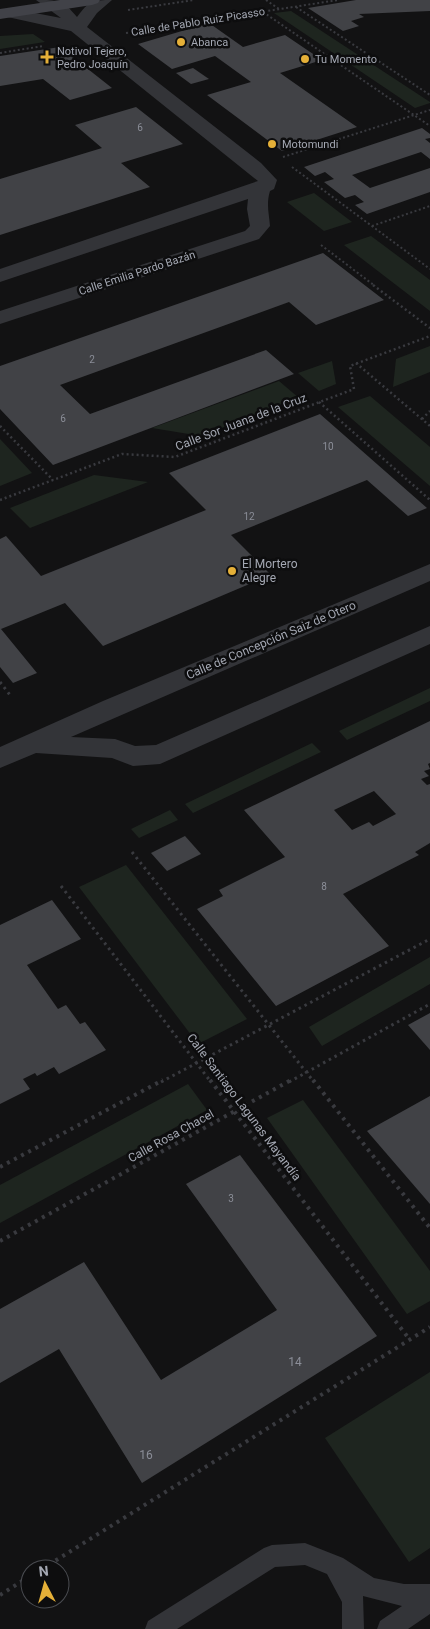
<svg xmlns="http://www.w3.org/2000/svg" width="430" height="1629" font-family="Roboto,sans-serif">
  <rect width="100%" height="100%" fill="#121213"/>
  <g fill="#1e251f">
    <polygon points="291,11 430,102 430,103 415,108 274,13"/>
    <polygon points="33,34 45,42 0,49 0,36"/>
    <polygon points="314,193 352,222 324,231 287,202"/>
    <polygon points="371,236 430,280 430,311 344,245"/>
    <polygon points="430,346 430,372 393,387 396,359"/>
    <polygon points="332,361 336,384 319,391 298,373"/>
    <polygon points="279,381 299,398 201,436 152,428"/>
    <polygon points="370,396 430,447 430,486 338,407"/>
    <polygon points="0,439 32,473 0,486"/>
    <polygon points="94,475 148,482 30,528 10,508"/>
    <polygon points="430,688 430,701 347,740 339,731"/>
    <polygon points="312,743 321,752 193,813 185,804"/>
    <polygon points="170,810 178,820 139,838 131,829"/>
    <polygon points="126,865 247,1019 198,1044 79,887"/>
    <polygon points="430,957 430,984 322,1046 309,1027"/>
    <polygon points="188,1084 207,1110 0,1223 0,1185"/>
    <polygon points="303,1100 430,1271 430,1301 407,1314 267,1118"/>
    <polygon points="430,1372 430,1548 409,1562 325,1438"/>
  </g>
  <g fill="#414246" fill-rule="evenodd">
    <polygon points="356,0 430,0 430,11 359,14 364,17 351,21 359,26 343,31 308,8"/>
    <polygon points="209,23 243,47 285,35 322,60 280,73 357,127 282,151 207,95 251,82 215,56 172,69 138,44"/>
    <polygon points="60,47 112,88 70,100 43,79 0,86 0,56"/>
    <polygon points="193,68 209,79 191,84 176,73"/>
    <polygon points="136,107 183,144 121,163 150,187 0,235 0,179 102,148 75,125"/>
    <polygon points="422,128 430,134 430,138 425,139 430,143 430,159 421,152 352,175 370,188 430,168 430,192 367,214 355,205 364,202 355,195 345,198 324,182 334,179 325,172 315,176 304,167"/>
    <polygon points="323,253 384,300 316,325 289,302 60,385 90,414 266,350 294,374 53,465 0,409 0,366"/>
    <polygon points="320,414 427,508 408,516 367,480 231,535 271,575 103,646 65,603 1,629 37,673 13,683 0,667 0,539 6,536 41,576 206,510 169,473"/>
    <path d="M 430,721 L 430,763 L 428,764 L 430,769 L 424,771 L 429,776 L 421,779 L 427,785 L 430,784 L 430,843 L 415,852 L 419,855 L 343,894 L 389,946 L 276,1006 L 197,909 L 223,896 L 219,890 L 285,857 L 244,810 ZM 374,791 L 396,814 L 373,826 L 369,822 L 352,830 L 334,810 Z"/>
    <polygon points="185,836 201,854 167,871 151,853"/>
    <polygon points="52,900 81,939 27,965 58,1009 66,1005 80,1024 85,1022 106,1050 59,1074 54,1067 37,1076 35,1073 23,1079 30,1089 0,1104 0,925"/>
    <polygon points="430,1013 430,1050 408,1025"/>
    <polygon points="430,1096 430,1204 367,1131"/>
    <polygon points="240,1155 377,1336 142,1483 59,1349 0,1383 0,1309 84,1262 161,1380 277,1310 186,1184"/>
  </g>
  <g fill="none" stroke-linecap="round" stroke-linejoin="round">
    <g stroke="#393a3f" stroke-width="2" stroke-dasharray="2 2.5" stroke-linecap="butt">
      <polyline points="266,0 279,9"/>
      <polyline points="296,7 430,95"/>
      <polyline points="128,10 194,0"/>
      <polyline points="263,12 430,126"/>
      <polyline points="126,33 338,0"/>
      <polyline points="0,53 43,46"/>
      <polyline points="283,157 430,110"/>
      <polyline points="292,167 430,269"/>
      <polyline points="372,226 430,206"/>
      <polyline points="321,245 375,286"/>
    </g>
    <g stroke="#393a3f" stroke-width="2.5" stroke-dasharray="2 3" stroke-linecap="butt">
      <polyline points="373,285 430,328"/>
      <polyline points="356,363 430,426"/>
      <polyline points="319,402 430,500"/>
      <polyline points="422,419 430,411"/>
      <polyline points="0,426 53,480"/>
      <polyline points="0,500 122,454 175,457 354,389 350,366 430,336"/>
    </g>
    <g stroke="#393a3f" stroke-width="3" stroke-dasharray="2.5 4" stroke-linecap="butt">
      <polyline points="0,682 10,695"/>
      <polyline points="132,852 314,1082"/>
      <polyline points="61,886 211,1082"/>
      <polyline points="161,1082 430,939"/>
      <polyline points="289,1082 430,1004"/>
    </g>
    <g stroke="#393a3f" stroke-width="4" stroke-dasharray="3 5" stroke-linecap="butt">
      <polyline points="210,1080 410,1340"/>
      <polyline points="313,1080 430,1228"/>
      <polyline points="0,1167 163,1080"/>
      <polyline points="0,1241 291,1080"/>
      <polyline points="42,1569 430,1327"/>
      <polyline points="0,1595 30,1576"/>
    </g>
    <polygon fill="#333438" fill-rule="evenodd" points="305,1543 343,1558 374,1578 404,1584 430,1584 430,1614 408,1629 377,1629 380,1621 402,1606 363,1596 364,1629 342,1629 342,1602 327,1574 305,1565 275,1567 177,1629 145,1629 148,1621 264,1548 272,1545"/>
    <g fill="#333438" fill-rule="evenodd">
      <path d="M 36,0 C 58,0 63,0 77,17 C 89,1 92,0 112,0 L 97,13 L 87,27 L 261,163 L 277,180 L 274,189 L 270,191 C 266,204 269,213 270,226 L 259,239 L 0,324 L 0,311 L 245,231 L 250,226 L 247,209 L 248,199 L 0,282 L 0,269 L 258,181 L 71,31 L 3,16 L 1,13 L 3,10 L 9,8 L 61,18 Z"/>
      <polygon points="430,564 430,581 71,737 115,739 135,746 156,745 430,626 430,644 160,764 133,766 112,758 36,753 0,768 0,747 103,701"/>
    </g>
    <polygon fill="#414248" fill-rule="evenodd" points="60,0 100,0 98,3 92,5 0,19 0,9"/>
  </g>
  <g fill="#e5b038" stroke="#0d0d0e" stroke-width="2">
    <circle cx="181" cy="42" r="5"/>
    <path d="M44.5 49.5h5v5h5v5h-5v5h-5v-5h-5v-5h5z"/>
    <circle cx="305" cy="59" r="5"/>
    <circle cx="272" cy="144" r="5"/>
    <circle cx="232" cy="571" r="5"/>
  </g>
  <g text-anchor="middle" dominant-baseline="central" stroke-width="5" stroke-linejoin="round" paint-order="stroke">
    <g font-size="10" fill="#8b8e98">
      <text x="140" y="127">6</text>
      <text x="92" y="359">2</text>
      <text x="63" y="418">6</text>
      <text x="328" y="446">10</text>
      <text x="249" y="516">12</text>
      <text x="324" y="886">8</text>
      <text x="231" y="1198">3</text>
    </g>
    <g font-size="11" fill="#a4a8b3" stroke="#0d0d0e">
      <text transform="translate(198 22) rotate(-9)">Calle de Pablo Ruiz Picasso</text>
      <text transform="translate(137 273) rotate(-18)">Calle Emilia Pardo Bazán</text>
    </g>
    <g font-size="11" fill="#a4a8b3" stroke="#0d0d0e" text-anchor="start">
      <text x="191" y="42">Abanca</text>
      <text x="57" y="51">Notivol Tejero,<tspan x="57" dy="13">Pedro Joaquín</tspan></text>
      <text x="315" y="59">Tu Momento</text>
      <text x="282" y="144">Motomundi</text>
    </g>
    <g font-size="12" fill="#a4a8b3" stroke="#0d0d0e">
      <text transform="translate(241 422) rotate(-21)">Calle Sor Juana de la Cruz</text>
      <text transform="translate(271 640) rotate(-23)">Calle de Concepción Saiz de Otero</text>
      <text transform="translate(244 1107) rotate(53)">Calle Santiago Lagunas Mayandía</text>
      <text transform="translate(171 1136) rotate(-29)">Calle Rosa Chacel</text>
    </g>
    <g font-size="12" fill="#a4a8b3" stroke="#0d0d0e" text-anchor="start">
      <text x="242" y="564">El Mortero<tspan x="242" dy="14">Alegre</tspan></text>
    </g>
    <g font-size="12" fill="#8b8e98">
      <text x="295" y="1362">14</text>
      <text x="146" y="1455">16</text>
    </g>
  </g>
  <g transform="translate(45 1584) rotate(354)"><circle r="24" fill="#0d0d0e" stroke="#494b50"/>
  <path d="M0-4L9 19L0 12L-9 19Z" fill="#e5b038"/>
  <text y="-8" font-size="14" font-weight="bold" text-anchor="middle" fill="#a4a8b3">N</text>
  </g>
</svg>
